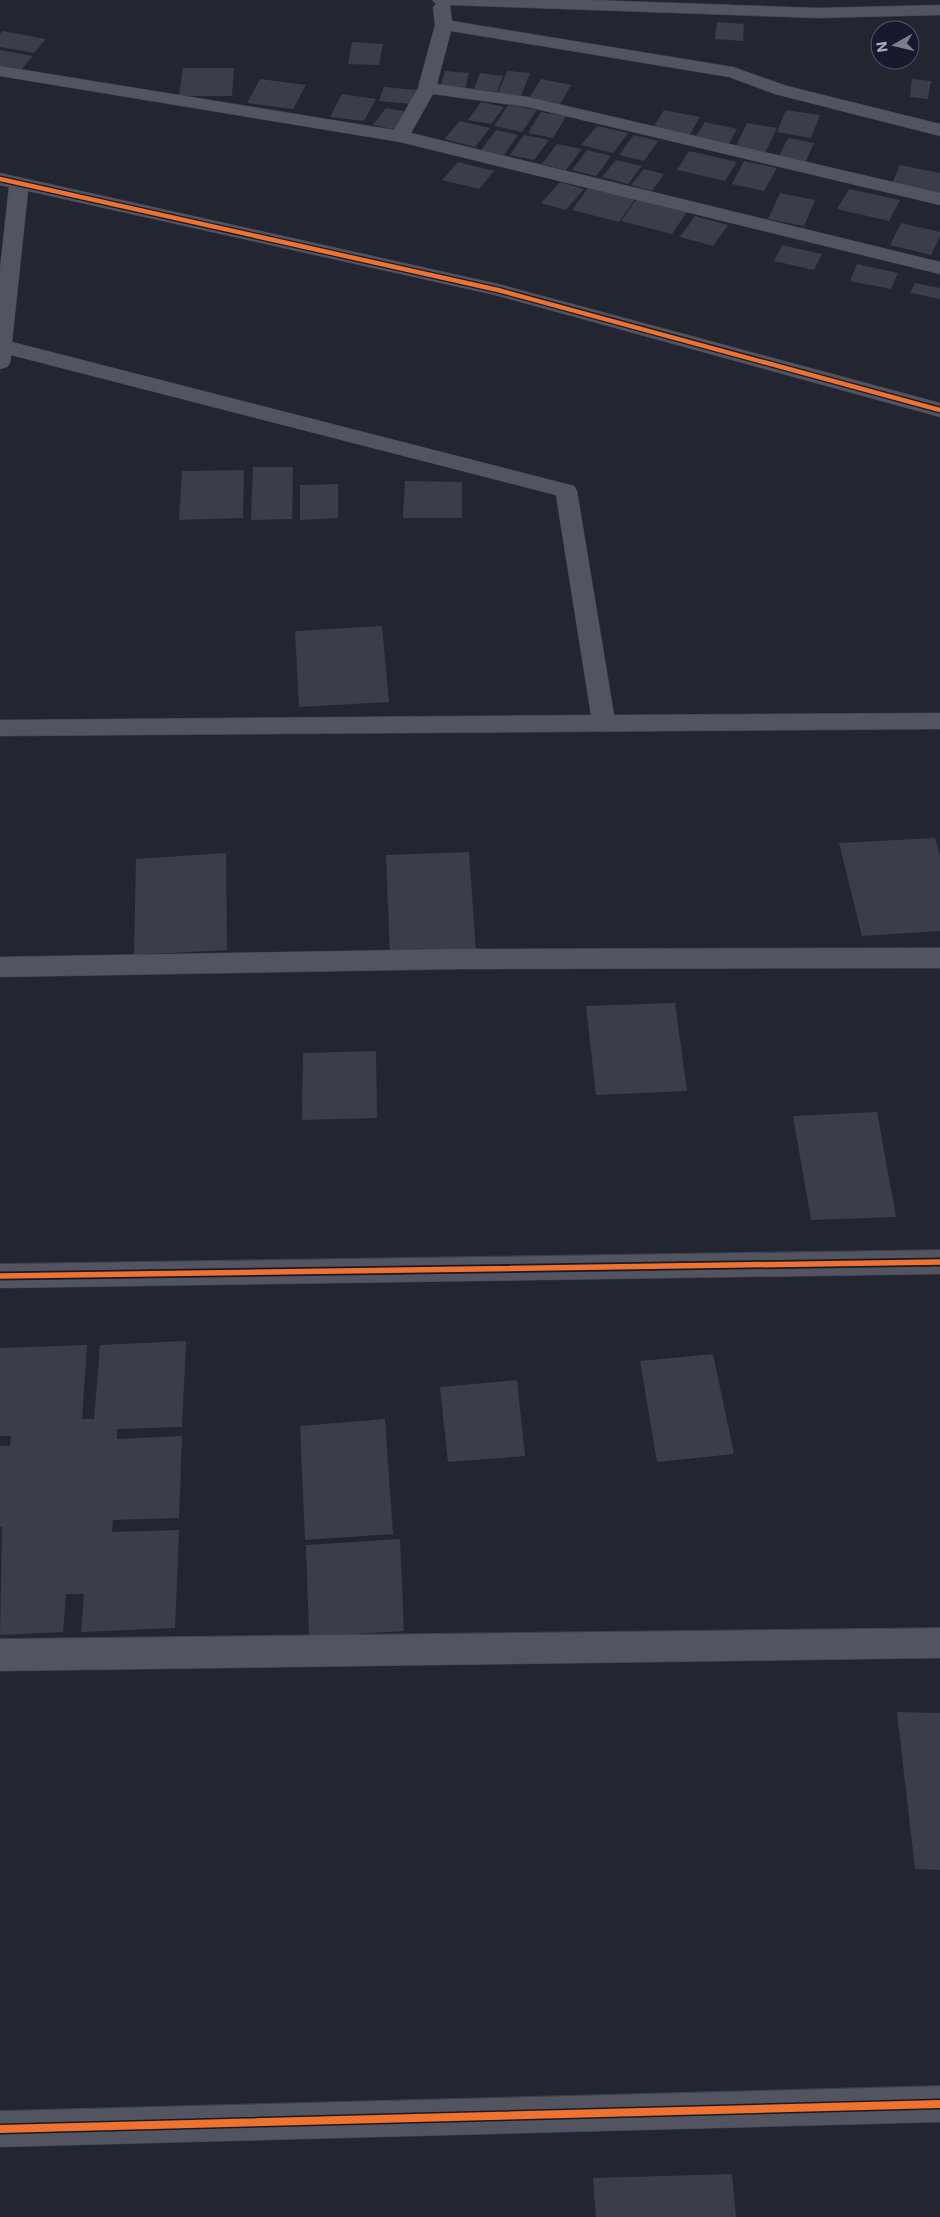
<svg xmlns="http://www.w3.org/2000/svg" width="940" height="2217" font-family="Inter,sans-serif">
  <rect width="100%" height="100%" fill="#232631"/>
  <g fill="#3b3d48">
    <polygon points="717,22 744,24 743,41 715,39"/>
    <polygon points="2,31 46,39 34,53 0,47 0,34"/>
    <polygon points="352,42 383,44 379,65 348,64"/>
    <polygon points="0,50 33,56 20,71 0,67"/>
    <polygon points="183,68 234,68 232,96 179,96"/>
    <polygon points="445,71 469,73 465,90 440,89"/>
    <polygon points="507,71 530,73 521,96 498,93"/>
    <polygon points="480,73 503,76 497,92 474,89"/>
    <polygon points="260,79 306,85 293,109 247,103"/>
    <polygon points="541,79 571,85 560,104 529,98"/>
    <polygon points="912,79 931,81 928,99 910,97"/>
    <polygon points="384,87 416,90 412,104 379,101"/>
    <polygon points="342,94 376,99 364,121 330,117"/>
    <polygon points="481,102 504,107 491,124 468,120"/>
    <polygon points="508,105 537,110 522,132 494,126"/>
    <polygon points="386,108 408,112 397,130 373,125"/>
    <polygon points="664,110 700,117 689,136 653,128"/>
    <polygon points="786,110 820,115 811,138 777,132"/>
    <polygon points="541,112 566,116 553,138 528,133"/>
    <polygon points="460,121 490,128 475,147 444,139"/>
    <polygon points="705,122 737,129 729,144 696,136"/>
    <polygon points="747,123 777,128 765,153 735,148"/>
    <polygon points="597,126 628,133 613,153 581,145"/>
    <polygon points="496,130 518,135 504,155 481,150"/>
    <polygon points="524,135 549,140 534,160 510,155"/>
    <polygon points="634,135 658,141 644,161 619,155"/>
    <polygon points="788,138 814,143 805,163 778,158"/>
    <polygon points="557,144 582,149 566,170 542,164"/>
    <polygon points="587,150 611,156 596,176 572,170"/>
    <polygon points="689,151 737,162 725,181 677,170"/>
    <polygon points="616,160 642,166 628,184 602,177"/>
    <polygon points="744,161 777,168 764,191 732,184"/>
    <polygon points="458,162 494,171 479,189 442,180"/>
    <polygon points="900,165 940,173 940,195 891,186"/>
    <polygon points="644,169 664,174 652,191 631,185"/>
    <polygon points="560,182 584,189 566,210 541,203"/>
    <polygon points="588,188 635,199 619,222 572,210"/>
    <polygon points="849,189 900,200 889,221 837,209"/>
    <polygon points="780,193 815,200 804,226 768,219"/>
    <polygon points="636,200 687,212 672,234 621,221"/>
    <polygon points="695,216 728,225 713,246 680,237"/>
    <polygon points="901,223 940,232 940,236 931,255 890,245"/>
    <polygon points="782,245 822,254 814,270 774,261"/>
    <polygon points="857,264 898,273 891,289 850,281"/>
    <polygon points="915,283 940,288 940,299 910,293"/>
    <polygon points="253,467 293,467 292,519 251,520"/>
    <polygon points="244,470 243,518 179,520 182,471"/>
    <polygon points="405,481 462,482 462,518 403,518"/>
    <polygon points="338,484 338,518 300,520 300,485"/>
    <polygon points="382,626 389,702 299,707 295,631"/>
    <polygon points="935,838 940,856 940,931 862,936 839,843"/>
    <polygon points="469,852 476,952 390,955 386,855"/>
    <polygon points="226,853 227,950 134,955 136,859"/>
    <polygon points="675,1003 687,1091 596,1095 586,1006"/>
    <polygon points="376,1051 377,1118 302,1120 303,1053"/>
    <polygon points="877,1112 896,1217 811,1220 793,1116"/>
    <polygon points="186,1341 182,1427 117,1429 117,1439 182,1436 179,1518 113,1520 112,1532 179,1530 175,1628 81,1632 84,1594 66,1594 63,1632 0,1635 2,1527 0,1527 0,1446 10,1446 11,1436 0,1436 0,1348 87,1345 82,1419 94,1419 100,1345"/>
    <polygon points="713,1354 734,1454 657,1462 640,1361"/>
    <polygon points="517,1380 525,1456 448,1462 440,1387"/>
    <polygon points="385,1419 393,1534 305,1540 300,1426"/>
    <polygon points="400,1539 404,1631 309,1637 306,1545"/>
    <polygon points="897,1712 940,1713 940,1870 915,1869"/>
    <polygon points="732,2174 736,2217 596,2217 593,2178"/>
  </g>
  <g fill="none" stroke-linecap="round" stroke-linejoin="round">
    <defs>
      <g id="minor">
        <polygon points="432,0 591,0 817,8 940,5 940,15 817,18 450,5 452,21 733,67 787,86 940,124 940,136 775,94 729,77 451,31 437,84 528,97 940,193 940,205 528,107 433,94 411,133 940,262 940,274 400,142 0,76 0,66 394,130 418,88 435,25 433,7 436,4"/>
        <polygon points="0,173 498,284 940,403 940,417 495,295 28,191 12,342 574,486 577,491 614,715 940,713 940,729 0,736 0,720 591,715 556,495 11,355 10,363 7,367 0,369 0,269 9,187 0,185"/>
        <polygon points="940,948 940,968 461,969 0,977 0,957 461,949"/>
        <polygon points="940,1250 940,1274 0,1288 0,1264"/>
        <polygon points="940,1628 940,1658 0,1671 0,1639"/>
        <polygon points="940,2086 940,2122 0,2147 0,2111"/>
      </g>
    </defs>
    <use href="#minor" stroke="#3f414a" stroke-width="1"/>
    <use href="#minor" fill="#525560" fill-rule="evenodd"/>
    <defs>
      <polyline id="cycleway-far2" points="0,179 498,290 940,410"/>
      <polyline id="cycleway-far1" points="0,1276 940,1262"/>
      <polyline id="cycleway" points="0,2129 940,2104"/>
    </defs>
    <use href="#cycleway-far2" stroke="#171a2c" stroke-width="7"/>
    <use href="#cycleway-far1" stroke="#171a2c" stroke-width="9"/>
    <use href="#cycleway" stroke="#171a2c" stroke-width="11"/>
    <use href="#cycleway-far2" stroke="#ef722f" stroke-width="4.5"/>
    <use href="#cycleway-far1" stroke="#ef722f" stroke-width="5.5"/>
    <use href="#cycleway" stroke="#ef722f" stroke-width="8"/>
  </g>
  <g transform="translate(895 45) rotate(262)"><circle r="24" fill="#171a2c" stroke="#525569"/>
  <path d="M0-4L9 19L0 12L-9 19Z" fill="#7b7e91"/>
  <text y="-8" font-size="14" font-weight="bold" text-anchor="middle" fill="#aaaec5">N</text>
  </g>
</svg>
